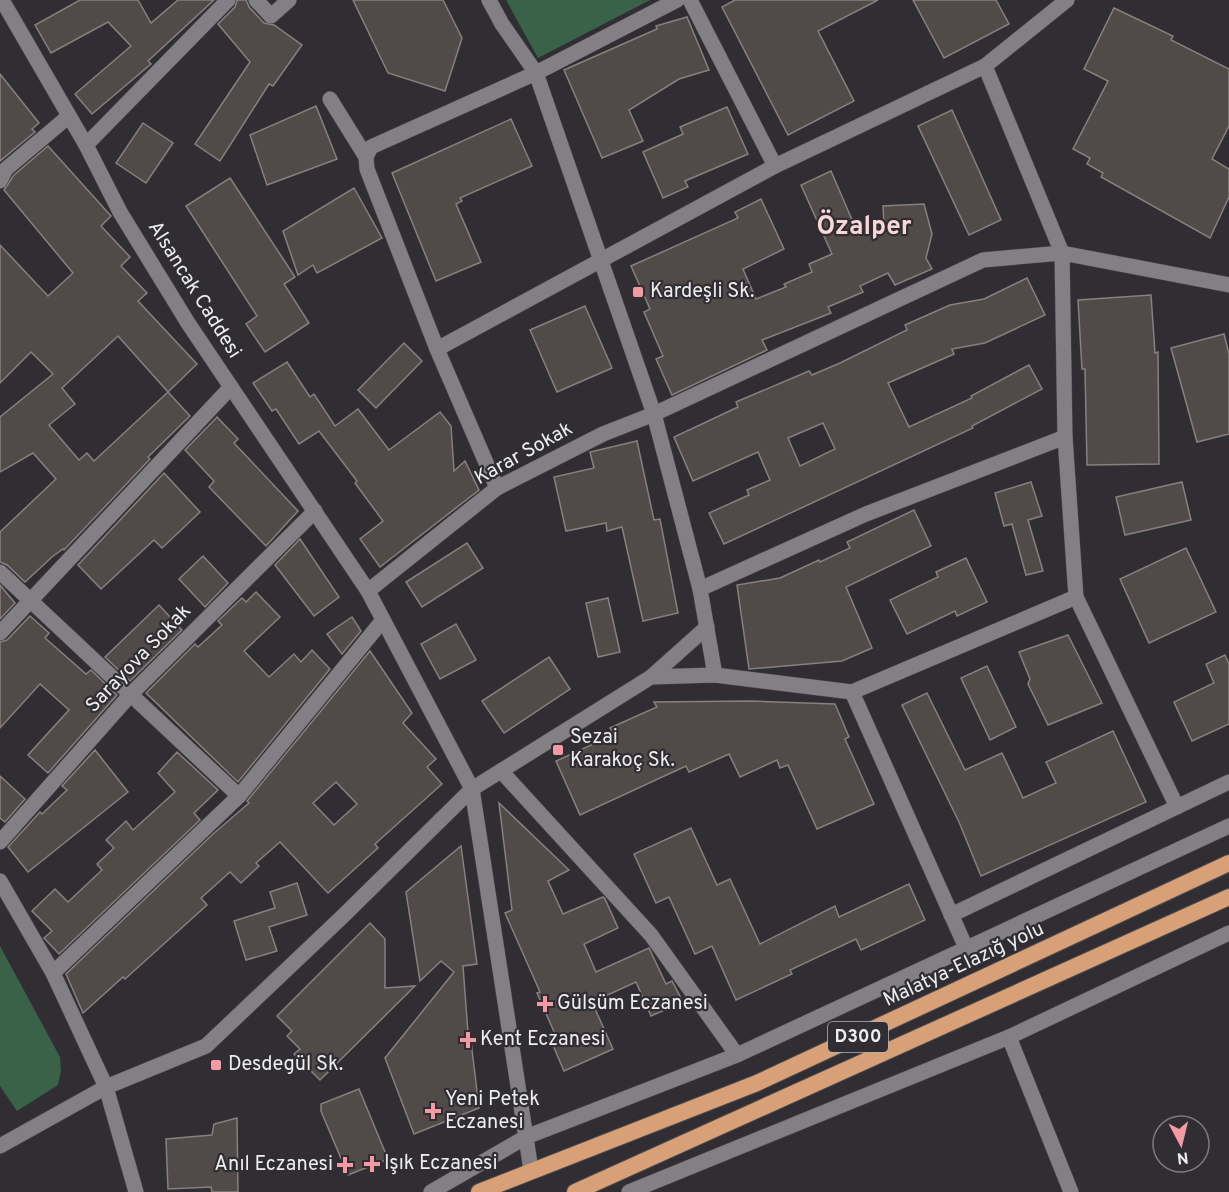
<svg xmlns="http://www.w3.org/2000/svg" width="1229" height="1192" font-family="Overpass,sans-serif">
  <rect width="100%" height="100%" fill="#302e33"/>
  <g fill="#396248">
    <polygon points="506,0 650,0 538,58"/>
    <polygon points="0,946 60,1057 61,1071 58,1085 17,1111 0,1086"/>
  </g>
  <g fill="#504a49" stroke="#87807f" stroke-width="1.5" fill-rule="evenodd">
    <polygon points="80,0 138,0 151,23 178,0 214,0 148,61 151,64 92,114 75,94 131,46 108,22 51,53 35,25"/>
    <polygon points="237,0 246,0 249,7 264,23 274,25 302,45 273,86 269,84 220,161 195,144 250,62 218,24 235,7"/>
    <polygon points="353,0 443,0 462,38 445,91 388,73"/>
    <polygon points="735,0 878,0 818,31 854,101 788,135 722,7"/>
    <polygon points="913,0 996,0 1009,24 944,58"/>
    <polygon points="1114,8 1173,36 1171,40 1229,69 1229,126 1212,159 1229,169 1229,197 1210,238 1101,177 1103,173 1087,164 1090,158 1073,149 1108,81 1084,69"/>
    <polygon points="687,17 709,70 679,79 629,110 643,141 602,158 564,70 657,29 656,26"/>
    <polygon points="0,74 39,123 32,129 35,132 0,161"/>
    <polygon points="316,106 337,159 267,185 250,135"/>
    <polygon points="727,107 748,154 685,181 688,187 663,198 643,152 683,134 680,127"/>
    <polygon points="952,110 1001,220 969,235 918,126"/>
    <polygon points="511,119 532,166 460,198 462,201 456,204 481,262 436,281 392,173"/>
    <polygon points="143,123 173,143 146,183 116,163"/>
    <path d="M 48,146 L 111,216 L 101,226 L 130,257 L 121,266 L 147,293 L 138,301 L 197,364 L 168,392 L 190,416 L 148,457 L 150,459 L 64,550 L 63,549 L 52,557 L 25,582 L 7,565 L 0,562 L 0,532 L 56,479 L 33,453 L 0,472 L 0,417 L 53,374 L 31,352 L 0,383 L 0,245 L 48,296 L 73,273 L 4,190 L 14,175 ZM 118,336 L 168,392 L 94,461 L 87,453 L 79,460 L 49,425 L 75,404 L 62,388 Z"/>
    <polygon points="831,171 859,236 884,225 883,206 924,204 932,234 926,258 932,269 895,285 888,273 860,286 863,292 828,307 831,313 762,340 767,350 672,395 656,359 663,356 644,312 650,309 631,266 738,218 735,212 761,199 784,249 743,269 756,299 786,287 784,284 812,272 809,264 832,254 801,185"/>
    <polygon points="230,178 295,277 284,284 309,323 265,352 246,324 257,316 186,206"/>
    <polygon points="354,188 382,238 317,273 313,265 298,275 283,231"/>
    <path d="M 1027,278 L 1045,315 L 985,343 L 952,349 L 954,354 L 888,383 L 909,427 L 972,398 L 971,396 L 1029,365 L 1042,389 L 972,426 L 973,428 L 724,544 L 709,513 L 749,495 L 747,490 L 770,480 L 758,452 L 693,481 L 674,437 L 738,407 L 736,402 L 809,371 L 812,375 L 840,363 L 907,330 L 905,325 L 950,305 L 984,299 ZM 823,423 L 835,449 L 800,466 L 788,438 Z"/>
    <polygon points="1151,295 1155,353 1158,352 1159,464 1087,465 1085,369 1082,369 1078,300"/>
    <polygon points="585,306 612,368 557,392 530,330"/>
    <polygon points="1224,334 1229,354 1229,434 1197,442 1171,348"/>
    <polygon points="404,343 422,361 376,408 358,390"/>
    <polygon points="287,362 310,397 314,394 335,426 358,409 389,450 440,412 451,426 454,471 465,461 479,490 380,567 360,539 383,521 355,483 357,481 319,431 299,444 276,409 272,411 253,383"/>
    <polygon points="217,417 238,439 234,443 298,511 266,546 209,487 214,481 185,450"/>
    <polygon points="637,441 654,520 660,519 678,613 643,621 622,527 607,531 606,523 566,531 554,477 594,468 590,452"/>
    <polygon points="164,473 200,512 162,548 154,540 101,589 78,565"/>
    <polygon points="1031,482 1042,516 1028,520 1043,571 1026,575 1012,524 1004,526 995,493"/>
    <polygon points="1182,482 1191,520 1125,535 1116,497"/>
    <polygon points="914,510 931,546 846,587 872,648 842,661 749,669 737,585 780,578 819,560 820,562 850,548 847,542"/>
    <polygon points="300,539 339,597 314,616 275,565"/>
    <polygon points="467,543 483,568 422,607 406,582"/>
    <polygon points="1186,548 1216,612 1149,643 1120,579"/>
    <polygon points="203,556 228,583 205,607 179,579"/>
    <polygon points="966,558 987,602 957,616 955,611 907,634 890,600 938,577 936,572"/>
    <polygon points="0,585 15,603 0,619"/>
    <polygon points="256,592 280,617 244,651 269,677 294,654 301,662 312,650 330,669 238,782 146,693 195,644 198,647 222,625 218,621 242,598 246,602"/>
    <polygon points="608,598 620,652 598,657 586,603"/>
    <polygon points="159,605 182,630 130,681 105,657"/>
    <polygon points="30,616 49,633 45,638 86,674 91,670 117,695 48,773 28,755 69,710 40,684 0,728 0,642 7,640"/>
    <polygon points="352,617 361,631 342,654 327,634"/>
    <polygon points="456,624 476,660 440,679 421,644"/>
    <polygon points="1068,635 1102,703 1048,725 1028,684 1030,679 1019,652"/>
    <path d="M 370,651 L 412,713 L 403,723 L 436,759 L 427,767 L 442,784 L 375,844 L 378,848 L 328,893 L 280,842 L 256,863 L 259,866 L 241,883 L 230,872 L 201,898 L 207,905 L 125,979 L 123,977 L 83,1013 L 66,974 L 213,834 L 249,803 L 247,801 ZM 336,782 L 357,804 L 334,825 L 313,803 Z"/>
    <polygon points="1225,655 1229,664 1229,724 1192,741 1174,702 1214,683 1206,664"/>
    <polygon points="549,657 570,689 504,733 482,701"/>
    <polygon points="987,666 1016,727 990,740 961,678"/>
    <polygon points="927,693 965,770 1002,753 1023,798 1056,783 1046,762 1113,731 1146,802 981,876 959,822 902,705"/>
    <polygon points="751,701 835,704 849,737 845,739 874,804 817,829 788,765 780,768 777,760 740,777 729,754 689,772 686,766 580,815 556,761 613,735 610,728 657,707 654,702"/>
    <polygon points="95,750 128,792 28,872 8,847 40,812 42,814 67,790 62,786"/>
    <polygon points="177,752 218,790 194,813 200,820 59,954 44,938 52,931 32,911 55,889 68,902 102,870 97,864 114,848 106,840 126,821 133,830 175,792 158,773"/>
    <polygon points="0,776 25,799 5,822 0,818"/>
    <polygon points="499,803 569,870 548,881 563,914 603,897 605,899 618,928 584,944 596,972 649,948 666,984 672,981 683,1002 651,1016 636,982 592,1002 613,1049 564,1071 549,1036 555,1034 537,993 540,992 505,913 512,910"/>
    <polygon points="691,828 717,885 730,879 760,944 835,906 839,917 909,884 925,920 861,950 856,939 790,970 792,974 736,1000 712,946 695,954 669,897 656,903 634,854"/>
    <polygon points="461,846 477,964 463,966 468,1033 470,1033 479,1108 414,1134 385,1058 454,972 441,961 420,981 406,892"/>
    <polygon points="297,883 307,915 269,927 277,951 246,960 234,921 275,908 270,892"/>
    <polygon points="370,923 385,939 385,988 415,986 320,1080 294,1054 300,1049 287,1036 292,1031 277,1016"/>
    <polygon points="359,1089 388,1159 348,1175 321,1111 321,1104"/>
    <polygon points="237,1118 238,1192 212,1192 211,1187 168,1189 166,1139 212,1135 214,1124"/>
  </g>
  <g fill="none" stroke-linecap="round" stroke-linejoin="round">
    <defs>
      <g id="minor">
        <polyline points="256,0 271,16 289,0"/>
        <polyline points="489,0 502,24 536,73 371,147 366,157 367,169 437,349 497,488"/>
        <polyline points="677,0 536,73 654,414 700,589 715,675"/>
        <polyline points="690,0 775,166"/>
        <polyline points="985,66 1062,253 1065,437 1076,597 1177,807"/>
        <polyline points="330,99 366,157"/>
        <polyline points="86,145 228,0"/>
        <polyline points="0,181 6,169 69,116"/>
        <polyline points="437,349 775,166 985,66 1067,0"/>
        <polyline points="0,572 239,796"/>
        <polyline points="700,589 866,514 1065,437"/>
        <polyline points="368,591 497,488 603,434 654,414 983,260 1062,253 1229,285"/>
        <polyline points="0,633 231,387"/>
        <polyline points="651,677 707,627"/>
        <polyline points="501,771 651,935 737,1055"/>
        <polyline points="0,842 131,694 315,511"/>
        <polyline points="0,881 53,973 106,1087 136,1192"/>
        <polyline points="951,915 1229,782"/>
        <polyline points="967,950 852,692 1076,597"/>
        <polyline points="53,973 239,796 383,620"/>
        <polyline points="1009,1037 1071,1192"/>
        <polyline points="0,1146 106,1087 206,1046 342,917 472,789 651,677 715,675 852,692"/>
      </g>
      <g id="tertiary">
        <polyline points="2,0 86,145 120,212 188,323 368,591 472,789 531,1170"/>
        <polyline points="431,1192 526,1137 737,1055 1229,826"/>
        <polyline points="629,1192 1009,1037 1229,933"/>
      </g>
      <g id="trunk">
        <polyline points="479,1192 757,1083 1229,863"/>
        <polyline points="575,1192 1229,897"/>
      </g>
    </defs>
    <use href="#minor" stroke="#4b4a4d" stroke-width="16"/>
    <use href="#tertiary" stroke="#4b4a4d" stroke-width="16"/>
    <use href="#trunk" stroke="#4b4a4d" stroke-width="18"/>
    <use href="#minor" stroke="#827f85" stroke-width="15"/>
    <use href="#tertiary" stroke="#827f85" stroke-width="15"/>
    <use href="#trunk" stroke="#d8a076" stroke-width="16"/>
  </g>
  <g fill="#f49aa4" stroke="#302e33" stroke-width="2">
    <rect x="632" y="286" width="12" height="12" rx="3"/>
    <rect x="552" y="744" width="12" height="12" rx="3"/>
    <path d="M542 995h6v6h6v6h-6v6h-6v-6h-6v-6h6z"/>
    <path d="M465 1031h6v6h6v6h-6v6h-6v-6h-6v-6h6z"/>
    <rect x="210" y="1059" width="12" height="12" rx="3"/>
    <path d="M430 1102h6v6h6v6h-6v6h-6v-6h-6v-6h6z"/>
    <path d="M369 1155h6v6h6v6h-6v6h-6v-6h-6v-6h6z"/>
    <path d="M342 1156h6v6h6v6h-6v6h-6v-6h-6v-6h6z"/>
  </g>
  <g text-anchor="middle" dominant-baseline="central" stroke-width="4.5" stroke-linejoin="round" paint-order="stroke">
    <rect fill="#302e33" stroke="#b5b4b7" stroke-width="1.5" x="828" y="1022" width="60" height="30" rx="4.5"/>
    <g font-size="18" font-weight="bold" fill="#eeedf0">
      <text x="858" y="1037">D300</text>
    </g>
    <g font-size="20" fill="#eeedf0" stroke="#302e33">
      <text transform="translate(194 290) rotate(58)">Alsancak Caddesi</text>
      <text transform="translate(524 454) rotate(-29)">Karar Sokak</text>
      <text transform="translate(139 659) rotate(-46)">Sarayova Sokak</text>
      <text transform="translate(964 965) rotate(-25)">Malatya-Elazığ yolu</text>
    </g>
    <g font-size="20" fill="#eeedf0" stroke="#302e33" text-anchor="start">
      <text x="650" y="292">Kardeşli Sk.</text>
      <text x="570" y="738">Sezai<tspan x="570" dy="23">Karakoç Sk.</tspan></text>
      <text x="557" y="1004">Gülsüm Eczanesi</text>
      <text x="480" y="1040">Kent Eczanesi</text>
      <text x="228" y="1065">Desdegül Sk.</text>
      <text x="445" y="1100">Yeni Petek<tspan x="445" dy="23">Eczanesi</tspan></text>
      <text x="384" y="1164">Işık Eczanesi</text>
      <text x="333" y="1165" text-anchor="end">Anıl Eczanesi</text>
    </g>
    <g font-size="26" font-weight="bold" fill="#f9d6d8" stroke="#302e33">
      <text x="864" y="227">Özalper</text>
    </g>
  </g>
  <g transform="translate(1181 1144) rotate(173)"><circle r="28" fill="#302e33" stroke="#7c7a7f" stroke-width="1.5"/>
  <path d="M0-4.5L10 22L0 15L-10 22Z" fill="#f49aa4"/>
  <text y="-9" font-size="16" font-weight="bold" text-anchor="middle" fill="#eeedf0">N</text>
  </g>
</svg>
